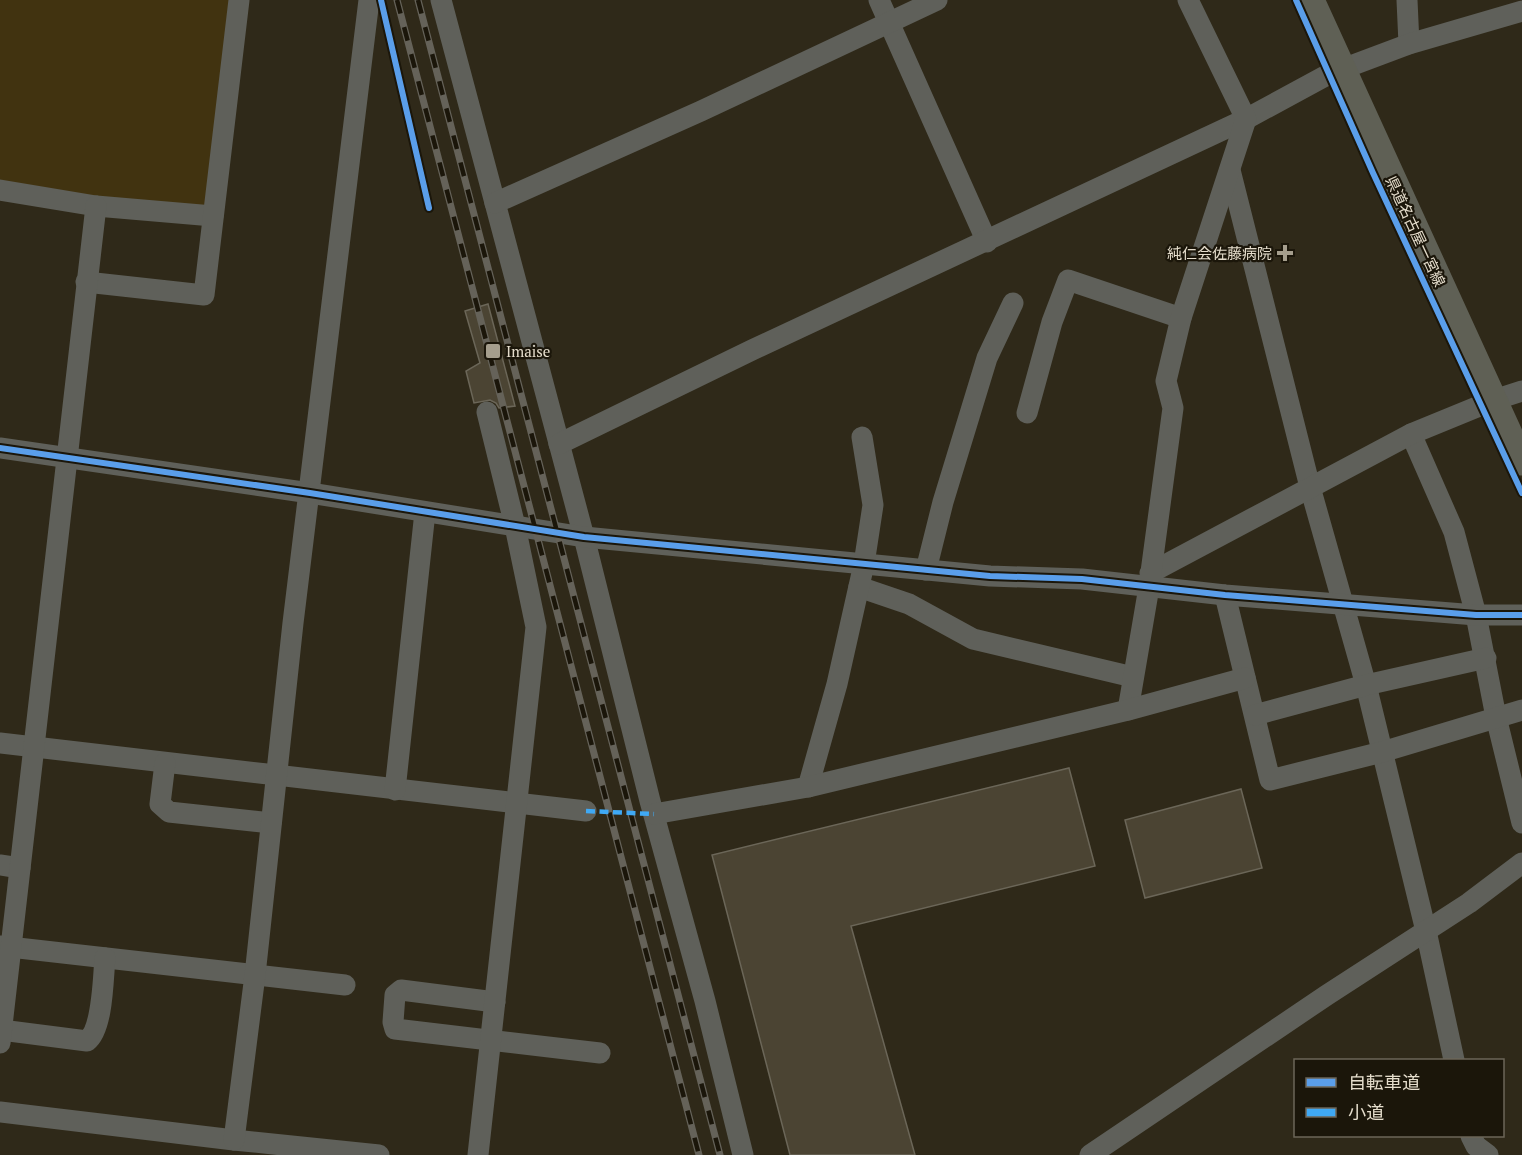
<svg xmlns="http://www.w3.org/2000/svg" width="1522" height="1155" font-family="'PT Serif','Noto Sans JP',serif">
  <rect width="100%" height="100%" fill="#2f2919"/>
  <polygon fill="#413310" points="0,0 234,0 205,213 0,185"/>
  <g fill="#4b4433" stroke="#6b6658" stroke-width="1.5">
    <polygon points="488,304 515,406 499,408 496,403 490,400 474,403 466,371 480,363 465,311"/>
    <polygon points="1069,768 1095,866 851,926 915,1155 790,1155 712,855"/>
    <polygon points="1241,789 1262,868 1145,898 1125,820"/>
  </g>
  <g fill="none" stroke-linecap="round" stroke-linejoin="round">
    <g stroke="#5f605a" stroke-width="21">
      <polyline points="441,0 584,537 650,801 705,1001 743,1155"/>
      <polyline points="879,0 987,242"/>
      <polyline points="1407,0 1409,44"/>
      <polyline points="1230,170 1310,487 1366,685 1426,931 1454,1060"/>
      <polyline points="0,190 96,206 213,216"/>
      <polyline points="495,203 701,111 937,0"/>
      <polyline points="86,282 204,295 239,0"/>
      <polyline points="1027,413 1052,322 1068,280 1181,318"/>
      <polyline points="1411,434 1454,532 1476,615 1496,717 1522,823"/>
      <polyline points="559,444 752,350 1246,119 1329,74 1409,44 1522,11"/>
      <polyline points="0,448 310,493 584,537 990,576 1082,579 1225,595 1476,615 1522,615"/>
      <polyline points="926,570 943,502 987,358 1013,303"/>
      <polyline points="1150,573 1411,434 1494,400 1522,391"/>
      <polyline points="859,587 909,604 973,639 1133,677"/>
      <polyline points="1225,595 1270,780 1382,752 1522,710"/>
      <polyline points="1128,710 1149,587 1173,408 1166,381 1181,318 1246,119 1188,0"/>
      <polyline points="1255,715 1366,685 1486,658"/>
      <polyline points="0,743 586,811"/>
      <polyline points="165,763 160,804 169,812 271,823"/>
      <polyline points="808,787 837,684 864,564 873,505 862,437"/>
      <polyline points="395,790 425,512"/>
      <polyline points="654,814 808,787 1128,710 1245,678"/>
      <polyline points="0,865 20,868"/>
      <polyline points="0,946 345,985"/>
      <polyline points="495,1002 401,990 395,995 393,1022 395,1029 600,1053"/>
      <path d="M 1,1030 L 87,1041 C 103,1029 103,978 105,958"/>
      <polyline points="0,1043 96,206"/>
      <polyline points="0,1112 234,1140 379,1155"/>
      <polyline points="1471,1136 1476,1146 1488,1155"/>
      <polyline points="234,1140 255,975 293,623 369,0"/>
      <polyline points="478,1155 536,627 515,526 487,412"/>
      <polyline points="1090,1155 1327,995 1469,903 1522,863"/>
    </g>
    <polyline stroke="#5f6055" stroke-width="27" points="1311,0 1522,462"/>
    <defs>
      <g id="rail">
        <polyline points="397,0 699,1155"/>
        <polyline points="418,0 720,1155"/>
      </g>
    </defs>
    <use href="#rail" stroke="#656259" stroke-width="7"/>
    <use href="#rail" stroke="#1b160a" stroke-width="4.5" stroke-dasharray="14" stroke-linecap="butt"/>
    <polyline stroke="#3fa9f5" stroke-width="4.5" stroke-dasharray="9 4.5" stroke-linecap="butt" points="586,811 654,814"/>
    <defs>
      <g id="cycleway">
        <polyline points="381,0 429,208"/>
        <polyline points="1296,0 1373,173 1522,493"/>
        <polyline points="0,448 310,493 584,537 990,576 1082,579 1225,595 1476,615 1522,615"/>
      </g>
    </defs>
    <use href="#cycleway" stroke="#1b160a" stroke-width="10"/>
    <use href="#cycleway" stroke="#5a9eea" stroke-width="6"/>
  </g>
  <g fill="#a59e8d" stroke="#1b160a" stroke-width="2">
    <path d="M1282 244h6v6h6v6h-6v6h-6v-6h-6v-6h6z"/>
    <rect x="485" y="343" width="16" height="16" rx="3"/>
  </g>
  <g text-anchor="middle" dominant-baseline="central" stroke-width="4.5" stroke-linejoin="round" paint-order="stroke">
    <g font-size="15" fill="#e5ddcc" stroke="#1b160a">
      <text transform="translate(1416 231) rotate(65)">県道名古屋一宮線</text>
    </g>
    <g font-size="15" fill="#e5ddcc" stroke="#1b160a" text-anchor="end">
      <text x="1272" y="253">純仁会佐藤病院</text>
      <text x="506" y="351" text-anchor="start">Imaise</text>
    </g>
  </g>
  <rect x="1294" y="1059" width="210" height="78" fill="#1b160a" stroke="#6c6658" stroke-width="1.5"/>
  <rect x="1306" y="1078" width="30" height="9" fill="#5a9eea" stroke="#6c6658" stroke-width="1.5"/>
  <text x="1348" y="1089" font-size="18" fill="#e5ddcc">自転車道</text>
  <rect x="1306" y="1108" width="30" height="9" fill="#3fa9f5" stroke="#6c6658" stroke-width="1.5"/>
  <text x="1348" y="1119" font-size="18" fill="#e5ddcc">小道</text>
</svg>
